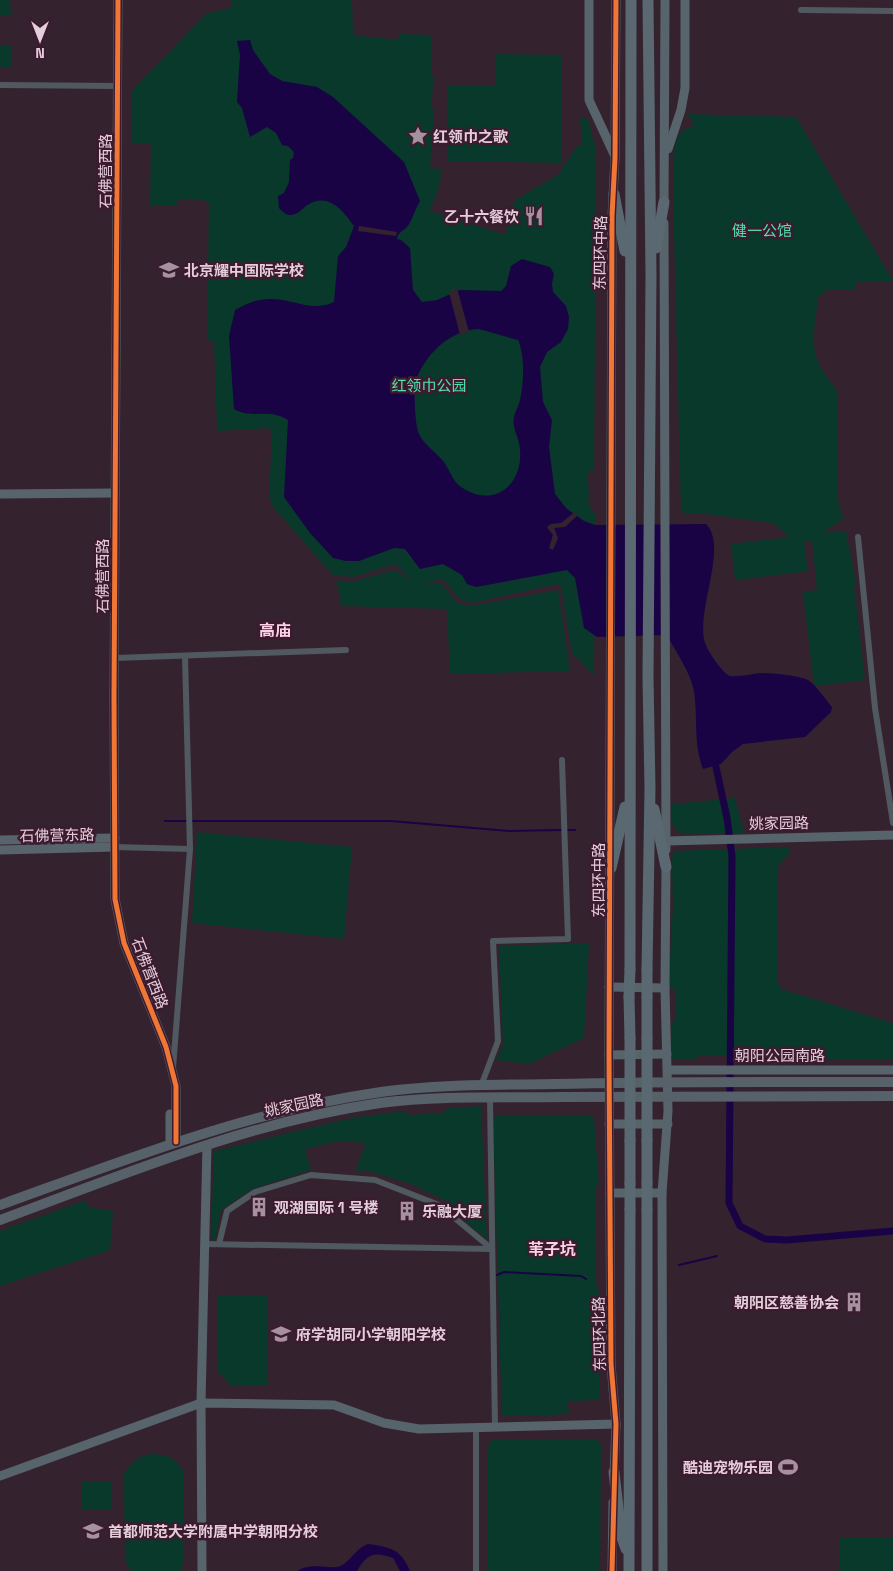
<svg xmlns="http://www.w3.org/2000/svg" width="893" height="1571" font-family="'Space Grotesk','Noto Sans SC',sans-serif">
  <rect width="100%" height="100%" fill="#34232e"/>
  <g fill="#08392b">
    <polygon points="0,0 10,0 11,15 0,15"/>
    <polygon points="231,0 352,0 353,35 398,40 399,34 431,35 432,76 434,76 431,107 434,109 430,168 441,169 440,184 430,211 505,235 515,200 558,175 577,146 582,146 580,117 588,119 596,150 596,168 594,471 588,472 589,506 595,514 594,676 572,653 561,587 557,584 472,603 460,599 442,579 419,584 441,583 457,603 471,606 558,590 570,671 450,674 447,609 341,606 337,580 351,582 395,570 412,581 395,564 353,577 333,575 273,507 269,497 272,434 269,428 217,431 214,341 207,340 209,203 203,200 177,200 177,206 150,205 151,143 131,144 131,92 207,13 231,8"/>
    <rect x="0" y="45" width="11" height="22"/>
    <polygon points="496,54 561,55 561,163 447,161 447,85 496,86"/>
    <path d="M 686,114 L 796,117 L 893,281 L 855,281 L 855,289 L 827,290 L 818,298 C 813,342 807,356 838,391 L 837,497 L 843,519 L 822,533 L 846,531 L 856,585 L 854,586 L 865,680 L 814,686 L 803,592 L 817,590 L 812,540 L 804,542 L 808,571 L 735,580 L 731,544 L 789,537 L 773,523 L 700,513 L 683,513 L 681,511 L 673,191 C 674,174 668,125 693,128 L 692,119 Z"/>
    <path d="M 735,798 L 744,833 L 682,833 C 669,828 672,817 672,804 Z"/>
    <polygon points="197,832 352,847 344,939 192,923"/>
    <polygon points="789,847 789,854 779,864 778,872 778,982 781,989 893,1023 893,1059 749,1060 749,1056 697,1056 696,1060 675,1060 672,1058 672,1025 676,1015 676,990 671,988 669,981 673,906 672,858 674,851"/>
    <polygon points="589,943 584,1038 529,1064 496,1060 503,1045 499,946"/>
    <polygon points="481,1106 487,1239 443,1204 446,1201 411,1184 365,1170 355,1172 366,1143 339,1141 305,1149 311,1170 252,1189 221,1210 216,1239 211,1240 214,1151 351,1118 404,1111 409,1115 443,1113 448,1108"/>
    <polygon points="498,1115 591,1115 594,1118 599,1186 595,1186 595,1275 599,1296 600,1400 567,1401 569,1413 547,1416 502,1416 493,1119"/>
    <polygon points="86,1200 87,1207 113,1211 110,1250 0,1286 0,1231"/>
    <polygon points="218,1296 267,1296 267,1385 232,1386 218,1372"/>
    <polygon points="595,1439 601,1443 600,1571 487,1571 487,1447 492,1440"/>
    <path d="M 154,1454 C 169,1455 176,1459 184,1472 L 184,1557 L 181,1571 L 131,1571 L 125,1560 L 124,1474 C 132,1461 139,1455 154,1454 Z"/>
    <rect x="81" y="1481" width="31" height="28"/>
    <rect x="840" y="1538" width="53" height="33"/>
  </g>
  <g fill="#190345" fill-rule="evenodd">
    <path d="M 250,40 L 253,50 L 270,74 L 282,81 L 317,87 L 333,97 L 404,162 L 420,201 C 415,209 412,221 407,227 C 402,232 398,232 397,239 L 401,240 L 410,248 L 413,290 L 422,302 L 437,300 L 460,290 L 501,291 L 506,286 L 511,266 L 522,259 L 550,267 L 554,274 L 552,284 L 553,292 L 566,306 L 569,317 L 568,329 L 561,342 L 547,352 L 540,367 L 543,402 L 552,420 L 549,447 L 555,494 L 567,509 L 584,521 L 595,525 L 706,524 C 729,547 695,611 705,643 C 707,650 723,674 730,676 C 739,677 751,674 760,673 C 773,673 794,675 806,679 C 815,683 825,699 832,707 L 831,712 L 805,737 L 743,744 L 732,752 L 721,764 L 703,769 C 693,744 698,717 694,691 C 690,671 676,653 667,635 L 597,637 L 584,628 L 575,578 L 567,570 L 476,587 L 467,584 L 462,575 L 443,564 L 420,569 L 405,549 L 394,548 L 359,561 L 346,561 L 333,558 L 310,533 L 284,497 L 288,420 C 268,407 253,420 234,409 L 229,336 L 235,310 C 246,304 257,299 269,299 C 293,298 310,313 334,302 L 338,256 L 346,247 L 354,226 C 342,209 327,191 306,206 C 301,210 296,216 288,215 C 285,214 282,211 279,208 L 278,196 L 284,193 L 289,182 L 290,160 L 293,158 L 294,152 L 288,146 L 282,145 L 276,133 L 267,127 L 250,137 L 242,108 L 237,102 L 240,55 L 237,41 ZM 479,329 L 518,340 C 525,355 524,383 520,400 C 519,406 515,411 514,417 C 512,426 517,435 519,443 C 527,481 496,511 461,487 C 454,483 449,469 444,462 C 437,453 424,445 419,434 C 415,426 414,394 415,385 C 416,378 420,370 424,364 C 436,345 456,330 479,329 Z"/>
    <path d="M 368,1544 C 390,1547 401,1549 410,1571 L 400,1571 L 393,1558 C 374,1551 367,1554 357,1571 L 298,1571 C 309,1563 324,1568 337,1567 C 349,1565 354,1549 368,1544 Z"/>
  </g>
  <g fill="#34232e">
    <polygon points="359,226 397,232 396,236 358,231"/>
    <polygon points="457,288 469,332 460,335 449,292"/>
    <polygon points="575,512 578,515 565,527 554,528 558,538 553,550 549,548 553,535 547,527 551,524 561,523"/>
  </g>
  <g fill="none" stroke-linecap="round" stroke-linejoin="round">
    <g stroke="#190345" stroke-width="2">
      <polyline points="165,821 187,821"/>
      <polyline points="192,821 391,821 509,831 562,830"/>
      <polyline points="567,830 575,830"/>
      <polyline points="679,1265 717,1256"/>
      <polyline points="497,1275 504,1272 581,1276 586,1279"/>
    </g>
    <polyline stroke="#190345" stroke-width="7" points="716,767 727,818 732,856 729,1203 740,1226 765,1239 787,1240 893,1231"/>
    <g stroke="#50595f" stroke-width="6">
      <polyline points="801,10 893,11"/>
      <polyline points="0,85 118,86"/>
      <polyline points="858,537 875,708 893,823"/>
      <polyline points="115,658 346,650"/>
      <polyline points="115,847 190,849"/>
      <polyline points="173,1068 190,849 185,656"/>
      <polyline points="481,1086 498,1041 493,941 568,939 562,760"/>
      <polyline points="490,1098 495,1427"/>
      <polyline points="205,1244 491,1249"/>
      <polyline points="219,1244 227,1211 255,1192 311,1175 375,1180 439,1205 492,1249"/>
      <polyline points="476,1571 476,1428"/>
    </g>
    <g stroke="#57646c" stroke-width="9">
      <polyline points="118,0 114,697 115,899 124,943 166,1047 176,1086 176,1142"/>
      <polyline points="589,0 589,100 614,154"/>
      <polyline points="668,149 681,110 685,88 685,0"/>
      <polyline points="664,207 665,0"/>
      <polyline points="664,223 666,850"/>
      <polyline points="0,494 115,493"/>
      <polyline points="0,840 115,838"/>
      <polyline points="666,841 893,835"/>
      <polyline points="0,850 115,847"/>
      <polyline points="609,987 665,988"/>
      <polyline points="609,1055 667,1054"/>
      <polyline points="668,1070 893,1070"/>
      <polyline points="609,1124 668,1124"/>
      <polyline points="170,1144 170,1114"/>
      <polyline points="610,1193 662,1193"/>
      <polyline points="0,1476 201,1403 334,1405 384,1423 419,1429 616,1424"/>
      <polyline points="614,1477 616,1424 611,1364 609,1055 612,216 615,158 616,0"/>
      <polyline points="202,1571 201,1403 207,1145"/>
      <polyline points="612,1571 613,1502"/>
      <polyline points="663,1571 662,1193 668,1111 665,988 666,863"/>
    </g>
    <g stroke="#57616a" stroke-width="10">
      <path d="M 0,1205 C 125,1160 248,1111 381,1092 C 438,1084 497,1085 554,1084 C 667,1081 780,1082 893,1082"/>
      <path d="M 0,1220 C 125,1174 248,1122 380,1103 C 440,1095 503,1098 563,1097 C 673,1096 783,1096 893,1096"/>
    </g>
    <g stroke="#5a6871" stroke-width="11">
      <polyline points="614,194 625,251"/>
      <polyline points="656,248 664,202"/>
      <polyline points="654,809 666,867"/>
      <polyline points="611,868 625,807"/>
      <polyline points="630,969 631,0"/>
      <polyline points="647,969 650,788 648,678 651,275 648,0"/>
      <polyline points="629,997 630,1038"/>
      <polyline points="647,1039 647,997"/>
      <polyline points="647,1141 647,1183"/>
      <polyline points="630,1183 630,1141"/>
      <polyline points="614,1472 621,1535 626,1549"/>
      <polyline points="629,1571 630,1209"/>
      <polyline points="647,1571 647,1210"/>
    </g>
    <g stroke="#5a6871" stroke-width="11">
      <polyline points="647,969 647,997"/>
      <polyline points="629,997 630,969"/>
      <polyline points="630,1038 630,1141"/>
      <polyline points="647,1039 647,1141"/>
      <polyline points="630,1183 630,1209"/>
      <polyline points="647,1183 647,1210"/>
    </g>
    <defs>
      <g id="cycleway">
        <polyline points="118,0 114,697 115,899 124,943 166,1047 176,1086 176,1142"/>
        <polyline points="612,1571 616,1424 611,1364 609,1055 612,216 615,158 616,0"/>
      </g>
    </defs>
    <use href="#cycleway" stroke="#3c1b2f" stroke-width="8"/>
    <use href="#cycleway" stroke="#f07635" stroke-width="5"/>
  </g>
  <defs>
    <symbol id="sight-bare" viewBox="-9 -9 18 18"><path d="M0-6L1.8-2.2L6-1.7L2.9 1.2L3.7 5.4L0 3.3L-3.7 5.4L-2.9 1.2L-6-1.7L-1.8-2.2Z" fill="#a6929e" stroke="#3c1b2f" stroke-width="2.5" paint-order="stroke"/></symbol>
    <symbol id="restaurant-bare" viewBox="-9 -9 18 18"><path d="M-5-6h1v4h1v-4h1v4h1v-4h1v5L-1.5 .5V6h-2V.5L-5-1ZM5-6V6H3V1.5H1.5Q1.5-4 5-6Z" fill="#a6929e" stroke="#3c1b2f" stroke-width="2.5" paint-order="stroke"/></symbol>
    <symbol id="school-bare" viewBox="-9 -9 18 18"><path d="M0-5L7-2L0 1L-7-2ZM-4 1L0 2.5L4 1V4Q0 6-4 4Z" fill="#a6929e" stroke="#3c1b2f" stroke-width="2.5" paint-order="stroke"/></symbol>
    <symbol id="building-bare" viewBox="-9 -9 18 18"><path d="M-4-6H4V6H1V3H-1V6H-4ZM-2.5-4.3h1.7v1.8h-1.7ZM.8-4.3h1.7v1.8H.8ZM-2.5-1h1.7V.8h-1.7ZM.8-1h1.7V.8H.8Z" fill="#a6929e" stroke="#3c1b2f" stroke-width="2.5" paint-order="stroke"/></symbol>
    <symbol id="stadium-bare" viewBox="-9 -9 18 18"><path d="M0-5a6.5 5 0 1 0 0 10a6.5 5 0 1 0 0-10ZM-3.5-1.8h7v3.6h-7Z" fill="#a6929e" stroke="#3c1b2f" stroke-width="2.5" paint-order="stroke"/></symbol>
  </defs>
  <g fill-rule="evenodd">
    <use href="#sight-bare" x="404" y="122" width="28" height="28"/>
    <use href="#restaurant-bare" x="520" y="202" width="28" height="28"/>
    <use href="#school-bare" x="155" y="256" width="28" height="28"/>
    <use href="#building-bare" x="245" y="1193" width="28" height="28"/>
    <use href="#building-bare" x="393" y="1197" width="28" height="28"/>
    <use href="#building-bare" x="840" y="1288" width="28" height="28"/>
    <use href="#school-bare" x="267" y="1320" width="28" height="28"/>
    <use href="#stadium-bare" x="774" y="1453" width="28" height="28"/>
    <use href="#school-bare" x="79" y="1517" width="28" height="28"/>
  </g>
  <g text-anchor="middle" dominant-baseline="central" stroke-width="5" stroke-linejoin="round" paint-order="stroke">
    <g font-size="15" font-weight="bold" fill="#e4ceda" stroke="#3c1b2f" text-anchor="start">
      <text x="433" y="136">红领巾之歌</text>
      <text x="519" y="216" text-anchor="end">乙十六餐饮</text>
      <text x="184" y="270">北京耀中国际学校</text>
      <text x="274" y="1207">观湖国际 1 号楼</text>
      <text x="422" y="1211">乐融大厦</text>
      <text x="839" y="1302" text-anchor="end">朝阳区慈善协会</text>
      <text x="296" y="1334">府学胡同小学朝阳学校</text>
      <text x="773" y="1467" text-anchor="end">酷迪宠物乐园</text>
      <text x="108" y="1531">首都师范大学附属中学朝阳分校</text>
    </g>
    <g font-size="15" fill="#e4ceda" stroke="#3c1b2f">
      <text transform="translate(105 171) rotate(-90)">石佛营西路</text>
      <text transform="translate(600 253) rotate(-89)">东四环中路</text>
      <text transform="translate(102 576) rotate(-90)">石佛营西路</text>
      <text transform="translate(779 823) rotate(-1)">姚家园路</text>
      <text transform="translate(57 835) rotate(-1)">石佛营东路</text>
      <text transform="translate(598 880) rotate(-90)">东四环中路</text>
      <text transform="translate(150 973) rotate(69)">石佛营西路</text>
      <text x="780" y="1055">朝阳公园南路</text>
      <text transform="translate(294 1105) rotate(-12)">姚家园路</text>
      <text transform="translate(599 1334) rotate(-91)">东四环北路</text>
    </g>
    <g font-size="15" fill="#50e2ac" stroke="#3c1b2f">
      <text x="762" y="230">健一公馆</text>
      <text x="429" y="385">红领巾公园</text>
    </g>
    <g font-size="16" font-weight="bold" fill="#fdd0e8" stroke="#3c1b2f">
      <text x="275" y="630">高庙</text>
      <text x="552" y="1249">苇子坑</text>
    </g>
  </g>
  <g transform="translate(40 40) rotate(180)" stroke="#3c1b2f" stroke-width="4" paint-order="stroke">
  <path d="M0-4L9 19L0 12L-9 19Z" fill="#e4ceda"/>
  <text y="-8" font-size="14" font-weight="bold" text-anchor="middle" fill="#e4ceda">N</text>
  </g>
</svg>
